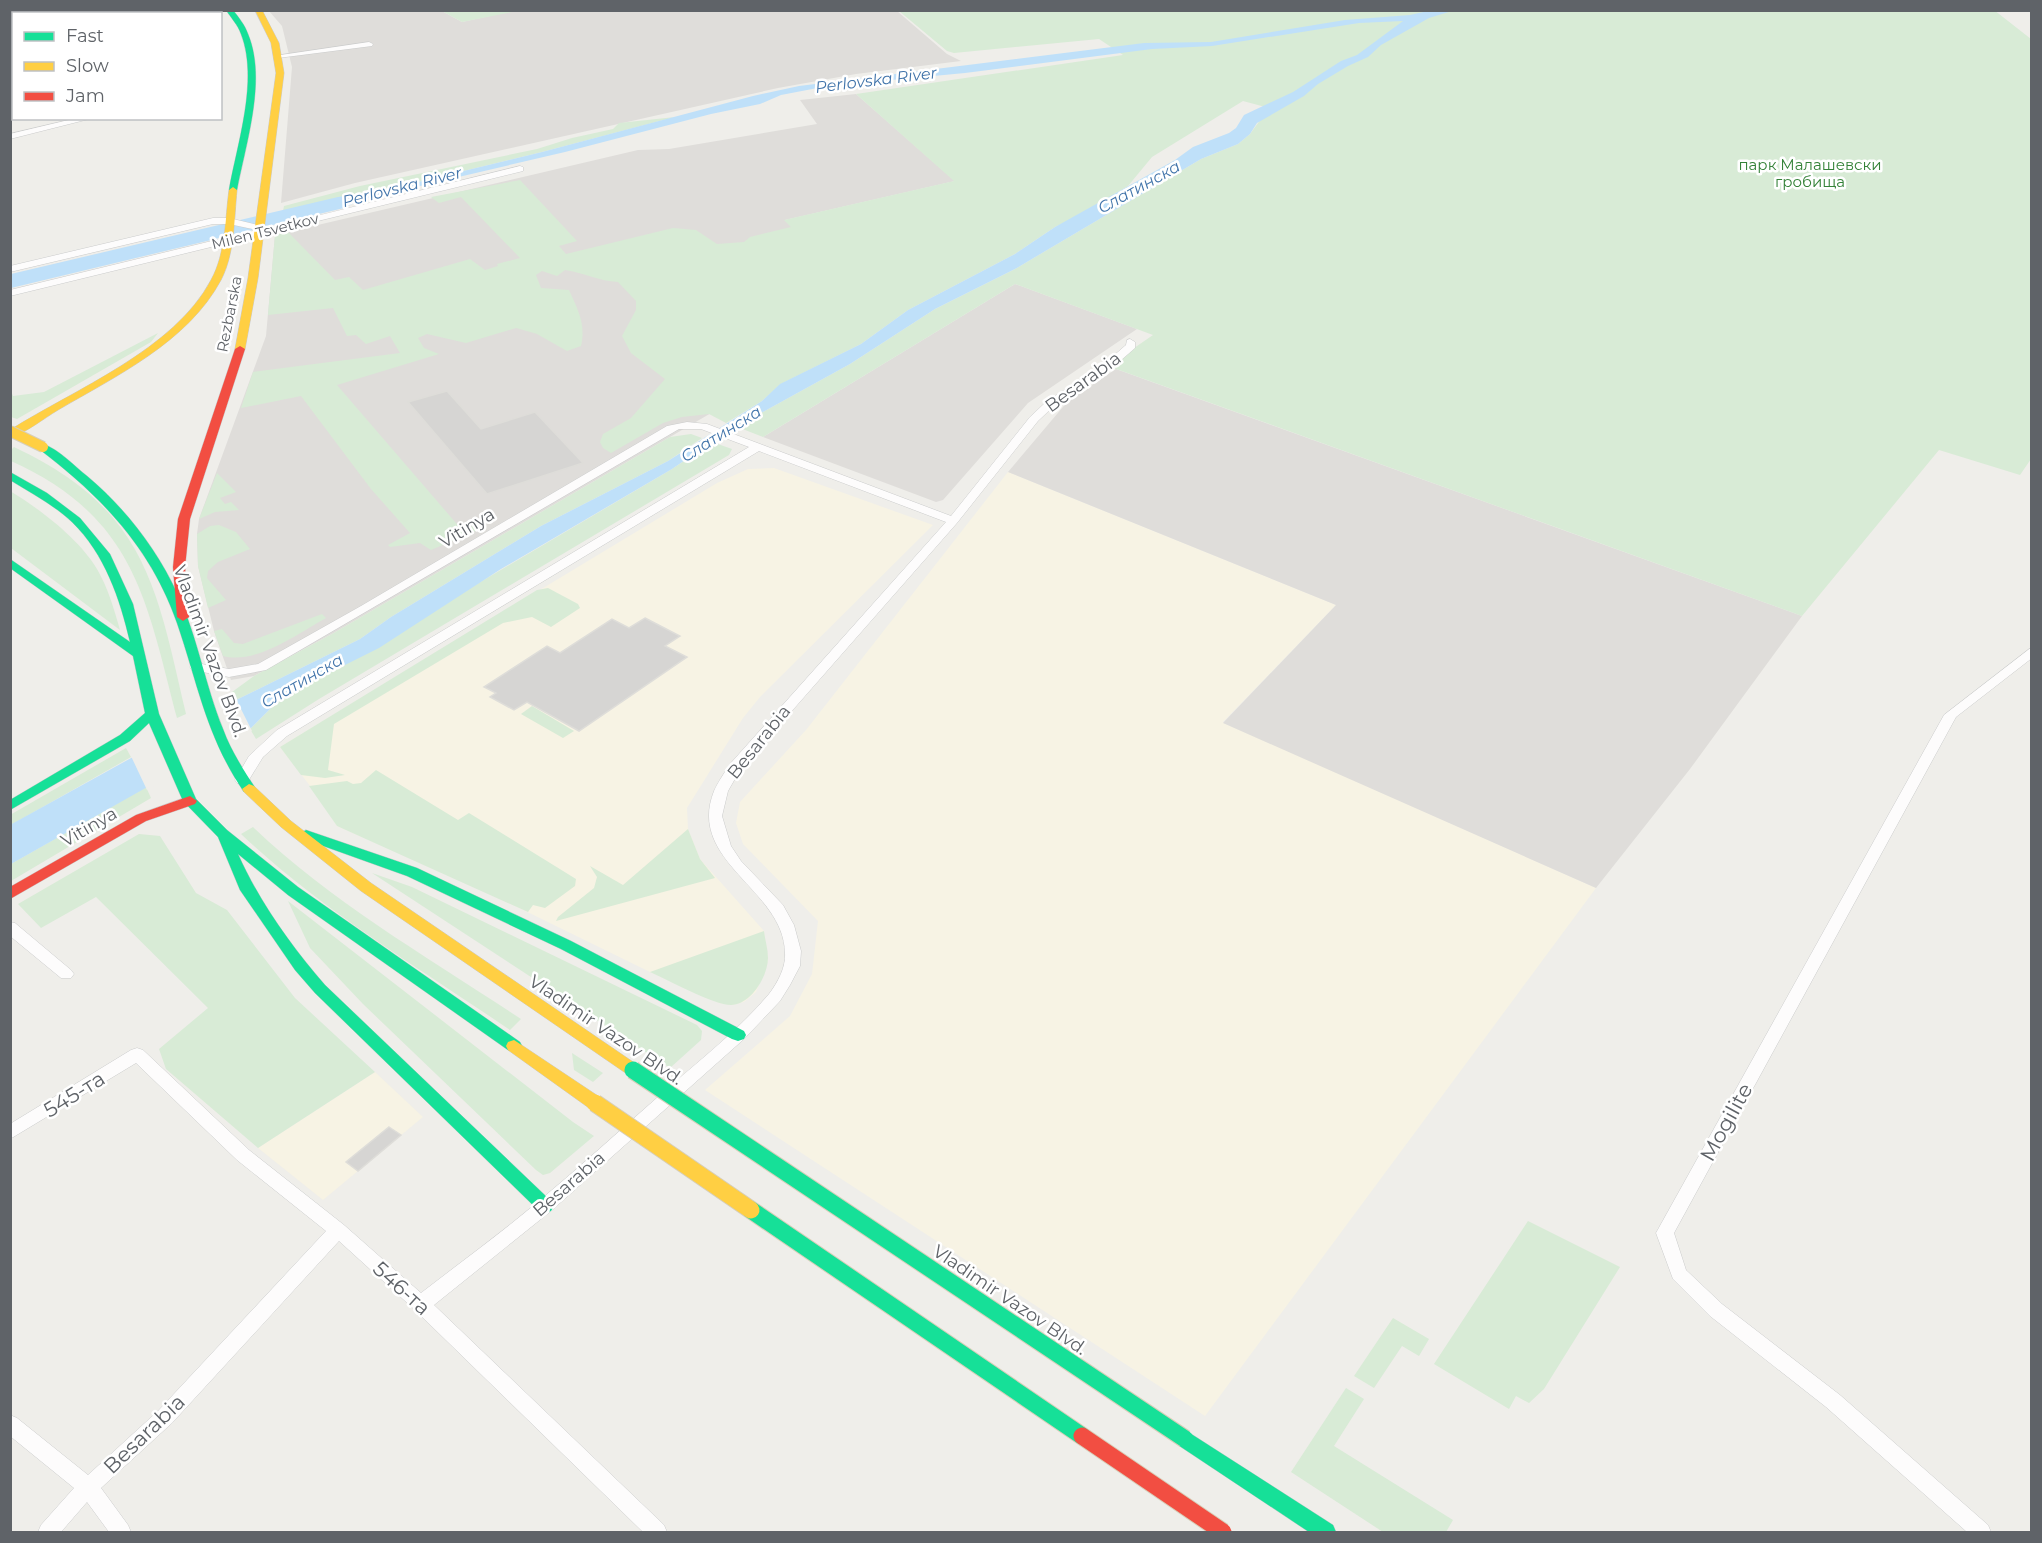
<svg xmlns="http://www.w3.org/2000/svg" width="2042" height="1543" font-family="Montserrat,sans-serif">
  <rect width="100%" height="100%" fill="#efeeea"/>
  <g fill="#f7f3e4">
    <polygon points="774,468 933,525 760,697 743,718 687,808 688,829 700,859 764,931 768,960 756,992 744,1002 732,1005 720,1003 650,972 470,884 337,826 321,800 280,747 717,483 748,469"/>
    <polygon points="1008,472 1336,605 1223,722 1596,888 1205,1416 705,1090 790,1016 812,974 818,921 743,844 736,823 740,802 806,730"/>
    <polygon points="375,1072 423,1117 323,1200 258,1148"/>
  </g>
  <g fill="#dfddda">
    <polygon points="517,10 897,11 947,54 961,61 856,74 778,88 355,183 281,203 292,67 282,26 269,11 442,11 462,22"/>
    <polygon points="856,94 955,181 785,220 792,227 742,395 332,634 254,676 231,680 214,631 198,566 197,534 199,519 266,336 275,235 638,150 669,149 817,124 800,100"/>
    <polygon points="1015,284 1137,329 1028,403 943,500 936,502 763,437"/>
    <polygon points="1116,369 1802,616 1690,769 1596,888 1223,723 1336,605 1008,472 1068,401"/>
  </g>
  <g fill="#d8ebd6">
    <path d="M 1994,10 L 2031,39 L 2031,459 L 2020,475 L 1939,450 L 1802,616 L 1108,366 L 1153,335 L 1015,284 L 763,437 L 740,428 L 761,413 L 850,364 L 935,309 L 1015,269 L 1201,159 L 1238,144 L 1250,134 L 1269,108 L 1243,101 L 1152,157 L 1128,186 L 1076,217 L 1055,227 L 1015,254 L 908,310 L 861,344 L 781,384 L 762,401 L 726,423 L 709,414 L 682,417 L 663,423 L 611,453 L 603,448 L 600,442 L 603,434 L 631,418 L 665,379 L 631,353 L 622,336 L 636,310 L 636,301 L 618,282 C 599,281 584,273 565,270 L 557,276 L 542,271 L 536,275 L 541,288 L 569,290 C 578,310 586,324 581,346 L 567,351 L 537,334 L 516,328 L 466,343 L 427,334 L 418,338 L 424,348 L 439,354 L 337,385 L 462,530 L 481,523 L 485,527 L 431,550 L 420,543 L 390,547 L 388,545 L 410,533 L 371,489 L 301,396 L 241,408 L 253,372 L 400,353 L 390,336 L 366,344 L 356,335 L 347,336 L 333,308 L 268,315 L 275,235 L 288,232 L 335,280 L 349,277 L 363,290 L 470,259 L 485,270 L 498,266 L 497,264 L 520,258 L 461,197 L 439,203 L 431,197 L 520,180 L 577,241 L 559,246 L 566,254 L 673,228 L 696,230 L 717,244 L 744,242 L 750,237 L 791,227 L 784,220 L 954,181 L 856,94 L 1123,55 L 1099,39 L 954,53 L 947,51 L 899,11 Z"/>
    <polygon points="442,11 517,11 462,22"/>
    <polygon points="675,117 542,152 385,190 283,211 284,206 360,186 537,149 572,138 613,129 619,123"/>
    <polygon points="158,333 151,342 17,419 11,417 11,391 13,396 44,392"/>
    <polygon points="691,434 702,438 668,461 541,526 391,617 360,639 236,700 232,692 254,676 332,634 670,437"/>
    <polygon points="712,442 732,449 729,455 319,699 256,739 250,729 277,702 672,469"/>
    <path d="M 14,447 C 146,509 156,585 186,714 L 177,718 C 146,599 135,517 11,461 L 11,450 Z"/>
    <polygon points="217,473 236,492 220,498 225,504 231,502 239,510 215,512 199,519"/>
    <path d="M 10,491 C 40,509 79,539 97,569 C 108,588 114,609 120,630 L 11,548 Z"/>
    <polygon points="219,525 236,532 250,549 218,562 208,571 207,578 226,600 208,608 198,566 197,534 210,526"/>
    <polygon points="548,588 578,604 580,608 551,627 532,617 503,623 334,724 328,770 345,775 325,778 301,775 280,747 537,590"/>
    <path d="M 322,614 L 326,618 C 297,634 256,665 223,656 L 214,631 L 222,629 L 234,643 L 243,644 Z"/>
    <polygon points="532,706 574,731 563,738 521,714"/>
    <polygon points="126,748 131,757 11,825 10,815"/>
    <polygon points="376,770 458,820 469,813 576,879 575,886 545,908 533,905 528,912 337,826 309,786 347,781 353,784 361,783"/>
    <polygon points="146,787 151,798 11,881 11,864"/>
    <path d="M 253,827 C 331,902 431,959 521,1019 L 510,1030 C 419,968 321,910 241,834 Z"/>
    <polygon points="688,829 700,859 715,878 556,921 558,917 594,888 597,877 590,866 623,885"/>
    <polygon points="139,834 160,836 196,893 227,910 295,998 375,1072 258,1148 166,1069 159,1049 208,1008 96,897 41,928 18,904"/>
    <polygon points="372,873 412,887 697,1025 702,1031 701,1040 670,1068"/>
    <polygon points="288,901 573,1122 594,1136 550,1173 543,1175 536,1170 363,1004 310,948"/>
    <path d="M 764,931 C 765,940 768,949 768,958 C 768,976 751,1005 731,1005 C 714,1005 668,980 650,972 Z"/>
    <polygon points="572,1053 603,1073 593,1082 574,1070"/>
    <polygon points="1528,1221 1620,1267 1544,1389 1529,1403 1516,1396 1509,1409 1434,1364"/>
    <polygon points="1393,1318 1429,1339 1419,1356 1402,1346 1374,1388 1354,1376"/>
    <polygon points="1346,1388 1364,1399 1334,1446 1453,1520 1446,1532 1383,1532 1291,1472"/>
  </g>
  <polygon fill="#bfe0f9" points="1428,11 1452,11 1429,18 1381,45 1368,57 1348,66 1318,84 1304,96 1257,123 1250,134 1238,144 1201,159 1015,269 935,309 850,364 761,413 740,428 710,443 672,469 501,569 379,648 307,684 277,702 250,729 11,864 10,825 236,700 360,639 391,617 541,526 668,461 762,401 780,384 861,344 908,310 1015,254 1055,227 1175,160 1193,147 1229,133 1236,128 1244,115 1293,92 1341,61 1357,55 1403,21 1359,23 1212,46 1152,49 965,73 828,86 781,95 760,104 711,114 565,152 360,200 344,208 11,288 11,274 338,197 385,190 542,152 753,96 799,86 1144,43 1211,42 1345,20 1410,15"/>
  <polygon fill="#efeeea" points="235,697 252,731 147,790 130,754"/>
  <g fill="#d6d5d3" stroke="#deddd9" stroke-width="1.5">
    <polygon points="447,391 481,429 535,412 583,463 487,494 408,402"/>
    <polygon points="645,618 680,636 665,646 687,657 579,731 527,702 514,710 490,697 496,693 484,687 547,646 560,653 612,619 629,628"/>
    <polygon points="389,1127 401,1135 358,1171 346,1162"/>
  </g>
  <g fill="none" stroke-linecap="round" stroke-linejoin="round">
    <defs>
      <g id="street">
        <polygon points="369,42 373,44 372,46 278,58 274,56"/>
        <rect x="10" y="52" width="4" height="4"/>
        <polygon points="77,118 93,118 10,139 10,134"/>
        <polygon points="520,166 523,167 523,171 10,296 10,290 257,230 229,224 213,224 10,272 10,266 213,218 229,218 262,226 263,229"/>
        <path d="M 1130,339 L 1135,342 L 1135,348 L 1112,368 L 1054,406 L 1038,421 L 957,523 L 740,770 L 728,791 L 722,816 L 731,846 L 741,861 L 783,905 L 794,925 L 801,951 L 800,966 L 790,985 L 780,1001 L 744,1039 L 551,1211 L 434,1305 L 664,1525 L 667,1532 L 643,1532 L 415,1310 L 339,1241 L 172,1423 L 101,1488 L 128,1525 L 131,1532 L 109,1532 L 87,1502 L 61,1532 L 38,1532 L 41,1525 L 74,1488 L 10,1436 L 10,1415 L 17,1418 L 88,1475 L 158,1411 L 326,1231 L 237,1160 L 136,1063 L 10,1139 L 10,1124 L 131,1050 L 137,1048 L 143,1050 L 249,1150 L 344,1225 L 421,1293 C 461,1262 501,1233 539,1201 C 580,1167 619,1131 659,1096 C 696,1063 737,1032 769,994 C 778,982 786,967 785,953 C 784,889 686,862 714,791 C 718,782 725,772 730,764 L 946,522 L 759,451 L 287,736 L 263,757 L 247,783 L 237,783 L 235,780 L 249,756 L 277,730 L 749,447 L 701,429 L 679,429 L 266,670 L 229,677 L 192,670 L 190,667 L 192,664 L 196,663 L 229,669 L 258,664 L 361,606 L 667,426 L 687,422 L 707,424 L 951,516 L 1030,417 L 1046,402 L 1104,364 L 1126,345 L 1127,340 Z"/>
        <polygon points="2032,647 2032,658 1956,717 1674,1233 1686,1270 1722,1304 1840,1395 1988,1525 1991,1532 1967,1532 1826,1407 1710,1316 1673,1279 1656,1233 1944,715"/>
        <polygon points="10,922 15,923 71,970 74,974 71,978 61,978 10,936"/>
      </g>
      <g id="fast">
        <path d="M 226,10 L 233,10 C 239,18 245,25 248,34 C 267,79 246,143 237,190 L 233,193 L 229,190 C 237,144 259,80 241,34 C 238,25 231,18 226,10 Z"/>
        <path d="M 43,444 C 59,449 74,466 87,476 C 125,508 157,549 178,595 C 198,638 205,685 223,729 C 231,751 243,769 256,789 L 254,792 L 244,792 C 206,736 198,684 177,623 C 151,548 101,496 39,449 L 38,447 Z"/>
        <path d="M 10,472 L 47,493 L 80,518 L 110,554 L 133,604 L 159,714 L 196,799 L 227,830 L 298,887 L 520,1042 L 522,1046 L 520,1050 L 514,1052 L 508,1050 L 288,895 L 238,854 C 259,901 291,946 325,985 L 551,1201 L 554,1206 L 551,1211 L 545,1213 L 539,1211 L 315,993 L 295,970 L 240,890 L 218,837 L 183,801 L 149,723 L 130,741 L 10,810 L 10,800 L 120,735 L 145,713 L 133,656 L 10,568 L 10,559 L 130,642 C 120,599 105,554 72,522 C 54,505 31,493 10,480 Z"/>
        <polygon points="306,830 417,868 571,941 744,1031 746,1035 744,1039 738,1041 732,1039 561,949 407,876 301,838 299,835"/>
        <polygon points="1185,1430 1333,1525 1336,1532 1309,1532 1178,1445 1175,1439 1178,1433"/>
      </g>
      <g id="slow">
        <polygon points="255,10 262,10 279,43 284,73 258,278 245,349 240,352 235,349 248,278 276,73 271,43"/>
        <path d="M 233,187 L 237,190 C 234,219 235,253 221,280 C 188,342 116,376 58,410 C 43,419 27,432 10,438 L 10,430 C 75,389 174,350 211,280 C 226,253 225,219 229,190 Z"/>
        <polygon points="249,784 254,786 291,821 371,883 639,1066 641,1070 639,1074 633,1076 627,1074 361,891 281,827 244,792 242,789"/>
        <polygon points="514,1040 601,1098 603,1103 601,1108 595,1109 589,1108 508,1050 506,1046 508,1042"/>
      </g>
      <g id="jam">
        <polygon points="240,346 245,349 190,519 185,567 189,617 183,621 177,617 173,567 178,519 235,349"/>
        <polygon points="190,796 197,801 195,804 146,821 10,899 10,887 136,815"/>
      </g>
    </defs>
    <use href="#street" stroke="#cbcccc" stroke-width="1"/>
    <use href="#fast" stroke="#cacacb" stroke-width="1"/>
    <use href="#slow" stroke="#cacacb" stroke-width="1"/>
    <use href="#jam" stroke="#cacacb" stroke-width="1"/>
    <use href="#street" fill="#fdfcfc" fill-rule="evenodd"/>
    <use href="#fast" fill="#16e098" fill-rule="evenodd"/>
    <use href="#slow" fill="#ffcf43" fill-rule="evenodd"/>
    <use href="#jam" fill="#f24e42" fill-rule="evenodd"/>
    <defs>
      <g id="fast-bridge">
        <polyline points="633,1070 1185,1439"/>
        <polyline points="751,1210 1082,1436"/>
      </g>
      <polyline id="slow-bridge-far1" points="10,431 43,447"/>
      <polyline id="slow-bridge" points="595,1103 751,1210"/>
      <polyline id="jam-bridge" points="1082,1436 1223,1532"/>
    </defs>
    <use href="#fast-bridge" stroke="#d7ceb8" stroke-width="19" stroke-linecap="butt"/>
    <use href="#slow-bridge-far1" stroke="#d7ceb8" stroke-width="12" stroke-linecap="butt"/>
    <use href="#slow-bridge" stroke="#d7ceb8" stroke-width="19" stroke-linecap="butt"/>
    <use href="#jam-bridge" stroke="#d7ceb8" stroke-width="19" stroke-linecap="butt"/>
    <use href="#fast-bridge" stroke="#16e098" stroke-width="17"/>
    <use href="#slow-bridge-far1" stroke="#ffcf43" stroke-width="10"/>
    <use href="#slow-bridge" stroke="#ffcf43" stroke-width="17"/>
    <use href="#jam-bridge" stroke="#f24e42" stroke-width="17"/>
  </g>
  <g text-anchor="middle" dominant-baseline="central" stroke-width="5" stroke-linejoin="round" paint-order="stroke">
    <g font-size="15" fill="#348238" stroke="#fff">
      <text x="1810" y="164">парк Малашевски<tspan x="1810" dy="17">гробища</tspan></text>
    </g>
    <g font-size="15" fill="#5f6368" stroke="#fff">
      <text transform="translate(265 231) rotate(-14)">Milen Tsvetkov</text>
      <text transform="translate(229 314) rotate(-79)">Rezbarska</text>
    </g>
    <g font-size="16" font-style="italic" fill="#4174aa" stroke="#fff">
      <text transform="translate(876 80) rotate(-7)">Perlovska River</text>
      <text transform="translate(402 187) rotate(-14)">Perlovska River</text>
      <text transform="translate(1139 187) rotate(-29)">Слатинска</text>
      <text transform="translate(721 434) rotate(-32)">Слатинска</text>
      <text transform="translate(302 681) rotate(-30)">Слатинска</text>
    </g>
    <g font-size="18" fill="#5f6368" stroke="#fff">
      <text transform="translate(1083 382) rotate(-36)">Besarabia</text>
      <text transform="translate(467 528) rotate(-31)">Vitinya</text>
      <text transform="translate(210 651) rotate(70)">Vladimir Vazov Blvd.</text>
      <text transform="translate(759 742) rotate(-51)">Besarabia</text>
      <text transform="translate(89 827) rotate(-30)">Vitinya</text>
      <text transform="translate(606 1030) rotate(34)">Vladimir Vazov Blvd.</text>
      <text transform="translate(569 1184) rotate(-41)">Besarabia</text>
      <text transform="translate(1010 1300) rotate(34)">Vladimir Vazov Blvd.</text>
    </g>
    <g font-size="21" fill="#5f6368" stroke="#fff">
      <text transform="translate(74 1094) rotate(-32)">545-та</text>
      <text transform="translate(1726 1122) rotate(-61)">Mogilite</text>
      <text transform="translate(402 1288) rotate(42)">546-та</text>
      <text transform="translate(144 1434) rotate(-44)">Besarabia</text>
    </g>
  </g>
  <rect width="2042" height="1543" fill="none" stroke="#5f6368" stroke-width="24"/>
  <rect x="12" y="12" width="210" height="108" fill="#ffffff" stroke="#bfc1c3" stroke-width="1.5"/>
  <rect x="24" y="32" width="30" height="9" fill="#16e098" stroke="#bfc1c3" stroke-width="1.5"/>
  <text x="66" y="42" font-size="18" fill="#5f6368">Fast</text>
  <rect x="24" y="62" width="30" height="9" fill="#ffcf43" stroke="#bfc1c3" stroke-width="1.5"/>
  <text x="66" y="72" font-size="18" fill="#5f6368">Slow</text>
  <rect x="24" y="92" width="30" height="9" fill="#f24e42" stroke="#bfc1c3" stroke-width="1.5"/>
  <text x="66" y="102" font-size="18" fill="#5f6368">Jam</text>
</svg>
